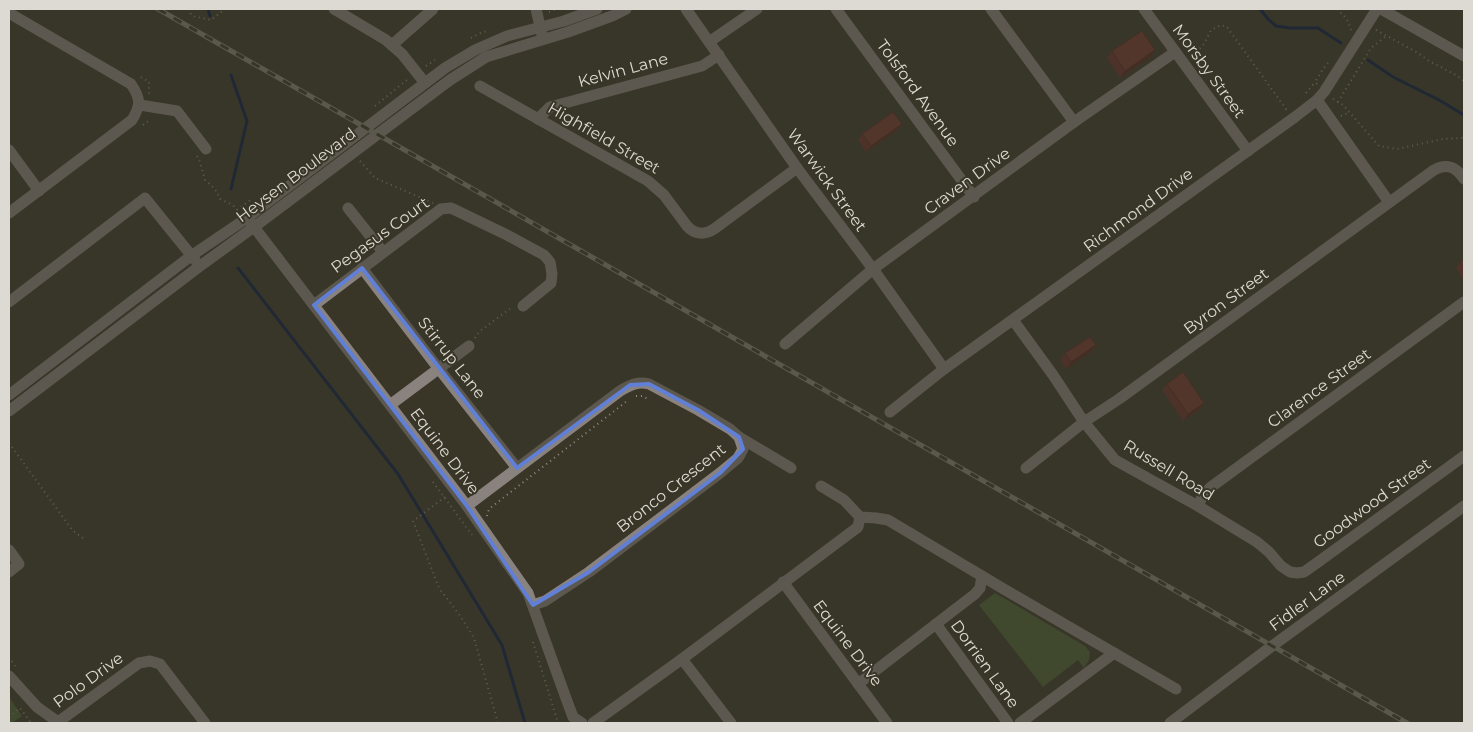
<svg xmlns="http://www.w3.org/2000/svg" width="1473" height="732" font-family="Montserrat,sans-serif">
  <rect width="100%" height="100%" fill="#393628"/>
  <g fill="#4b5e37">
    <polygon points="995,593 1085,646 1090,652 1089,660 1084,668 1078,660 1043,687 979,605"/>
    <polygon points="9,697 22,716 12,723 9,723"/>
  </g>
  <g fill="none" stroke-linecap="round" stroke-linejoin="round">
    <g stroke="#041845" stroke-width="3">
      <polyline points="208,9 210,16"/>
      <polyline points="1260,9 1268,19 1276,26 1290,28 1318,28 1341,43"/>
      <polyline points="1368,60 1393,77 1439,100 1464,115"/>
      <polyline points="231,75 247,121 231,189"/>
      <polyline points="238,268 398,474 502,645 525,723"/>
    </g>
    <g stroke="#8e8b80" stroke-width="2" stroke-dasharray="1 4" stroke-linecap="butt">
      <polyline points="188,9 192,16 211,20 225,9"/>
      <polyline points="1337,9 1347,19 1351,30"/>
      <polyline points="549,12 556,9"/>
      <polyline points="1376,30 1418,53 1429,61 1456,75 1464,81"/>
      <polyline points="471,38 478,34 487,31"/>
      <polyline points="1193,56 1204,44 1211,30 1221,25 1227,27 1286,109 1287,108"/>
      <polyline points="426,66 435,60"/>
      <polyline points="141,77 149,82 149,95"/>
      <polyline points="1317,84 1315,82 1323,69 1328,63"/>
      <polyline points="1306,93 1315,82"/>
      <polyline points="1333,99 1343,105 1379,146 1397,149 1443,139 1464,138"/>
      <polyline points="1338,102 1371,48 1386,36"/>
      <polyline points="375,106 408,79"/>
      <polyline points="1341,116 1350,112"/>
      <polyline points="143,125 151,119"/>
      <polyline points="197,156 200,162 205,180 215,189 220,199 233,205 237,210"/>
      <polyline points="360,161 375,178 433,203"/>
      <polyline points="237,210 253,198"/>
      <polyline points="475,338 480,331 511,308"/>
      <polyline points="636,396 643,396 649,400"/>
      <polyline points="9,434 9,435"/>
      <polyline points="9,443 73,531 83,538"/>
      <polyline points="433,482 472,535"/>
      <polyline points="445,497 413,521 439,588 461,617 474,638 498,723"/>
      <polyline points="487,516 489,509 627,401"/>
      <polyline points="533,642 558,723"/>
      <polyline points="9,657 15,666"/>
      <polyline points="9,717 20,708 31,723"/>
    </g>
    <g stroke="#8a827f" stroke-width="11">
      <polyline points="334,9 386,40 402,54 425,83"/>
      <polyline points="536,9 542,35"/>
      <polyline points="686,9 797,168 873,269 944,369"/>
      <polyline points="836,9 974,197"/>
      <polyline points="991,9 1074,122"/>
      <polyline points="1144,9 1248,151"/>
      <polyline points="1381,9 1464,56"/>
      <path d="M 9,13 L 131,84 C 141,99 141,105 132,120 L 9,213"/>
      <polyline points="709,42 757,9"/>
      <polyline points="392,45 433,9"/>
      <path d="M 480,86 L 648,181 L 664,195 L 687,226 C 695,235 705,235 714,229 L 797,168"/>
      <polyline points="1317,100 1389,202"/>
      <polyline points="140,105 177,111 206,149"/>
      <polyline points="538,119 550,107 702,66 719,55"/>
      <polyline points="9,150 39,191"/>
      <polyline points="348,208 383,252"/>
      <polyline points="251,223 467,506 528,593 567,701 573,717 582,723"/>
      <polyline points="362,268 435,364 517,468"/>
      <polyline points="9,302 145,198 195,260"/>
      <polyline points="314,305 441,209 451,208 505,234 544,255 550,262 552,274 551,283 523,306"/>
      <polyline points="1013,320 1053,375 1084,422 1115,460 1198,506 1257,542 1269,552 1281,566 1290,572 1297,573 1304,572 1314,565 1464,456"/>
      <polyline points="785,344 873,269 1074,122 1175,52"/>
      <polyline points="9,395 191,256 247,218 445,68 475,50 507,36 564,21 597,9"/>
      <polyline points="390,405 469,346"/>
      <polyline points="9,411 200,266 254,227 450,80 486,57 568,32 612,16 626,9"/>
      <polyline points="890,412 944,369 1295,117 1317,100 1324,92 1377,9"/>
      <polyline points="739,437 791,468"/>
      <path d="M 1026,468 L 1084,422 L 1119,399 L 1434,170 C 1447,163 1456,167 1464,179"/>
      <polyline points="821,486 844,500 860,517 876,518 888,520 1002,588 1176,689"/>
      <path d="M 467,506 L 620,391 C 630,385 638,381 649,384 L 698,410 L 730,429 L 739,437 L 743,449 L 738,458 L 720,473 L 589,572 L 545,601 L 533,605"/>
      <polyline points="1198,506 1203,495 1211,487 1464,302"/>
      <polyline points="9,550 19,564 9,572"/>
      <polyline points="783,582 887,723"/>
      <polyline points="936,624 1008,723"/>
      <polyline points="682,659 731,723"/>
      <polyline points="9,676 37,707 58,722"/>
      <polyline points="858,684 975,594 980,588 982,576"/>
      <polyline points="58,722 139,663 150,661 160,664 205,723"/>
      <polyline points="593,723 682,659 858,527 860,517"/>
      <polyline points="1020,723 1114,653"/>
      <polyline points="1170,723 1272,646 1464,506"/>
    </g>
    <defs>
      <polyline id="rail" points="158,9 1407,723"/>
    </defs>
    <use href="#rail" stroke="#838175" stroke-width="5"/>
    <use href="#rail" stroke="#393628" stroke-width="3" stroke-dasharray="9" stroke-linecap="butt"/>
  </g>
  <g fill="#642e28">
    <polygon points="1155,50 1151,57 1120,78 1107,58 1112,51"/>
    <polygon points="902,124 897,130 866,152 858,140 862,134"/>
    <polygon points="1464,259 1464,280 1456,268 1460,262"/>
    <polygon points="1091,352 1066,369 1060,360 1065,353"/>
    <polygon points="1167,384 1204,403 1200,409 1183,421 1162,390"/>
  </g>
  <g fill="#512521">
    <polygon points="1155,50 1151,57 1120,78 1125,71"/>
    <polygon points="902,124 897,130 866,152 871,146"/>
    <polygon points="1096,345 1091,352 1066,369 1071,362"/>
    <polygon points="1204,403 1200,409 1183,421 1188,414"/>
  </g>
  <g fill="#74352f" stroke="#512521">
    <polygon points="1142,31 1155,50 1125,71 1112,51"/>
    <polygon points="893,112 902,124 871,146 862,134"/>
    <polygon points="1464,259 1464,267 1460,262"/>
    <polygon points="1090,337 1096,345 1071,362 1065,353"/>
    <polygon points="1183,372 1204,403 1188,414 1167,384"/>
  </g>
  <path d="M0 0H1473V732H0ZM 362,268 L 517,468 L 630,385 L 649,384 L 698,410 L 739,437 L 743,449 L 720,473 L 589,572 L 533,605 L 467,506 L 314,305 Z" fill="#393628" fill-opacity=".55" fill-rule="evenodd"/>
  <path fill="none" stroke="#607fd6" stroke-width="4" stroke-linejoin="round" d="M 362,268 L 517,468 L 630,385 L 649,384 L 698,410 L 739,437 L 743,449 L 720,473 L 589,572 L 533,605 L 467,506 L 314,305 Z"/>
  <g text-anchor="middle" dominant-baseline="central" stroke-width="4" stroke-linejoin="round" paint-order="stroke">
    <g font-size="16" fill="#dcdad2" stroke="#393628">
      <text transform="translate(623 70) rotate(-15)">Kelvin Lane</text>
      <text transform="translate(1209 71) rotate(54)">Morsby Street</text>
      <text transform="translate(918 93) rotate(54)">Tolsford Avenue</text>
      <text transform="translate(604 138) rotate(30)">Highfield Street</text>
      <text transform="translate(296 175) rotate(-37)">Heysen Boulevard</text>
      <text transform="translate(827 180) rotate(54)">Warwick Street</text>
      <text transform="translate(967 181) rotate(-36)">Craven Drive</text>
      <text transform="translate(1138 210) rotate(-36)">Richmond Drive</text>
      <text transform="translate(380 235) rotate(-36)">Pegasus Court</text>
      <text transform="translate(1226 301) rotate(-36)">Byron Street</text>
      <text transform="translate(452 358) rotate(52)">Stirrup Lane</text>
      <text transform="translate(1319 388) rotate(-36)">Clarence Street</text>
      <text transform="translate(445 451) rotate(53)">Equine Drive</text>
      <text transform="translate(1169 470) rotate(31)">Russell Road</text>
      <text transform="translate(671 488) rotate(-38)">Bronco Crescent</text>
      <text transform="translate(1372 503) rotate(-36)">Goodwood Street</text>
      <text transform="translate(1307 601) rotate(-36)">Fidler Lane</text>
      <text transform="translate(848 643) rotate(53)">Equine Drive</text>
      <text transform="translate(985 664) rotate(54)">Dorrien Lane</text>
      <text transform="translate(88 680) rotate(-36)">Polo Drive</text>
    </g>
  </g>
  <rect width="1473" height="732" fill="none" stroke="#dcdad2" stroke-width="20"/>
</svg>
